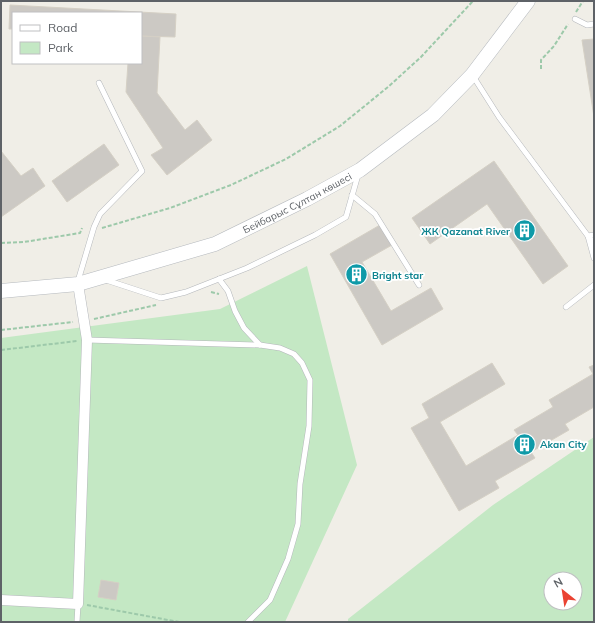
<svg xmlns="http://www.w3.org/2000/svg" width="595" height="623" font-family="Mulish,sans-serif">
  <rect width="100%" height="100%" fill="#f0eee7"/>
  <g fill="#c4e8c4" fill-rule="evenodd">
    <polygon points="307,266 357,465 285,622 1,622 1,338 220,309"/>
    <path d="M 594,437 L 594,622 L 348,622 L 348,619 L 493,505 ZM 551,579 L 575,579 L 575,603 L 551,603 Z"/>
  </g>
  <g fill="#ccc9c4" stroke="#d5d0c5">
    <polygon points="10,5 176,14 175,37 141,36 141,13 13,13 13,29 9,29"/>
    <polygon points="141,36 160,37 157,93 185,130 197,120 212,140 167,175 151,155 163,148 126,92 128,63 141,63"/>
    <polygon points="594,39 594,117 582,40"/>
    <polygon points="104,144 119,165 67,202 52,181"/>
    <polygon points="1,151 21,176 33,168 45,186 1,217"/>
    <polygon points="494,161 568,266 543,284 487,204 430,244 412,218"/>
    <polygon points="380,225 392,245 362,262 391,311 431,288 443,309 382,345 330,254"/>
    <polygon points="492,363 505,384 440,422 466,466 518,435 514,430 553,407 549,400 593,374 589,367 594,365 594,407 565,424 569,430 531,452 535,458 495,481 499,488 459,511 411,428 429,418 422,404"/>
    <polygon points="101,580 119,583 116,600 98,597"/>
  </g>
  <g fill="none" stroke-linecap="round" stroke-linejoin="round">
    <defs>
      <g id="lane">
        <polyline points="575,19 587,25 594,24"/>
        <polyline points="473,76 499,117 588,236 594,258"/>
        <polyline points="352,195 375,214 419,285"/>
        <polyline points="594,235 588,236 594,243"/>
        <polyline points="219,279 228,291 235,311 244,328 260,345"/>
        <polyline points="106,280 161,298 186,292 247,268 315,235 346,217 358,175"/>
        <polyline points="78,281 94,227 100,214 142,171 99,83"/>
        <polyline points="566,307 594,285"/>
        <polyline points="87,340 260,345 280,348 294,354 302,363 310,380 309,426 300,484 298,524 288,559 270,600 248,622"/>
        <polyline points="77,622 78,604"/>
      </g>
      <polyline id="street" points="1,600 78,604 87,340 78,284"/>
      <g id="secondary">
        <path id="s1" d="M 1,291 L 78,284 L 215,244 L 307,199 L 360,170 L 433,115 L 472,75 L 528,1"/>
      </g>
    </defs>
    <use href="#lane" stroke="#b4b7bb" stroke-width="6"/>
    <use href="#street" stroke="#b4b7bb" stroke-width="11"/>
    <use href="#secondary" stroke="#b5b9be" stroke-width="15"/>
    <g stroke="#9dc9aa" stroke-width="2" stroke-dasharray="4 2" stroke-linecap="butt">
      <polyline points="576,12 583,1"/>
      <polyline points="541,69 541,60 554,46 568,24"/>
      <polyline points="102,228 170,208 231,185 286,159 340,126 388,87 421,57 473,1"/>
      <polyline points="1,243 24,242 80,233 82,228"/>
      <polyline points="211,292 219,294"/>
      <polyline points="94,319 156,305"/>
      <polyline points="1,330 73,322"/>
      <polyline points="1,350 77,341"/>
      <polyline points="87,605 179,622"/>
    </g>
    <use href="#lane" stroke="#fff" stroke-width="5"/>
    <use href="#street" stroke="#fff" stroke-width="10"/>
    <use href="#secondary" stroke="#fff" stroke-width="14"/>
  </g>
  <defs>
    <symbol id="building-disc" viewBox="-11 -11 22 22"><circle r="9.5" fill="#0f9aa8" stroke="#fff"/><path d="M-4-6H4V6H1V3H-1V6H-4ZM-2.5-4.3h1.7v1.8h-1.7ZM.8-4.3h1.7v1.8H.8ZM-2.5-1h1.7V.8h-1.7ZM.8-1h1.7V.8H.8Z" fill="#fff"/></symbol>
  </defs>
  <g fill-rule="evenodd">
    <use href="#building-disc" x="512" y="218" width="25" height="25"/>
    <use href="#building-disc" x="344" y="262" width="25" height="25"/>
    <use href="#building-disc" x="512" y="432" width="25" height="25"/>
  </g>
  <g text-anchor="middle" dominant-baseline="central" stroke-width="3.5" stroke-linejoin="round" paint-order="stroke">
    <g font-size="10" fill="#5e6267" stroke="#fff">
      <text stroke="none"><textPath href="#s1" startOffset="312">Бейбарыс Сұлтан көшесі</textPath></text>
    </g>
    <g font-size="10" font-weight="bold" fill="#0d838f" stroke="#fff" text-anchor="start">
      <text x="510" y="231" text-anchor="end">ЖК Qazanat River</text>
      <text x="372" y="275">Bright star</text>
      <text x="540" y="444">Akan City</text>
    </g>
  </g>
  <rect width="595" height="623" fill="none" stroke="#5e6267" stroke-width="4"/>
  <rect x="12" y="12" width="130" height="52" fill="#ffffff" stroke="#bfc0c2"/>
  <rect x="20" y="25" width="20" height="6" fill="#ffffff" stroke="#bfc0c2"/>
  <text x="48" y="32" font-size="12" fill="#5e6267">Road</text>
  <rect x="20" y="42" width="20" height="12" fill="#c4e8c4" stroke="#bfc0c2"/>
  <text x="48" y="52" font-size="12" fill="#5e6267">Park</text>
  <g transform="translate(563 591) rotate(330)"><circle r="19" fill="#ffffff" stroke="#bfc0c2"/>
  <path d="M0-3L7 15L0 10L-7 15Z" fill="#ea4333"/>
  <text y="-6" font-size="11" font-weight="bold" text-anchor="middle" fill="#5e6267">N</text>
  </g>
</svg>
